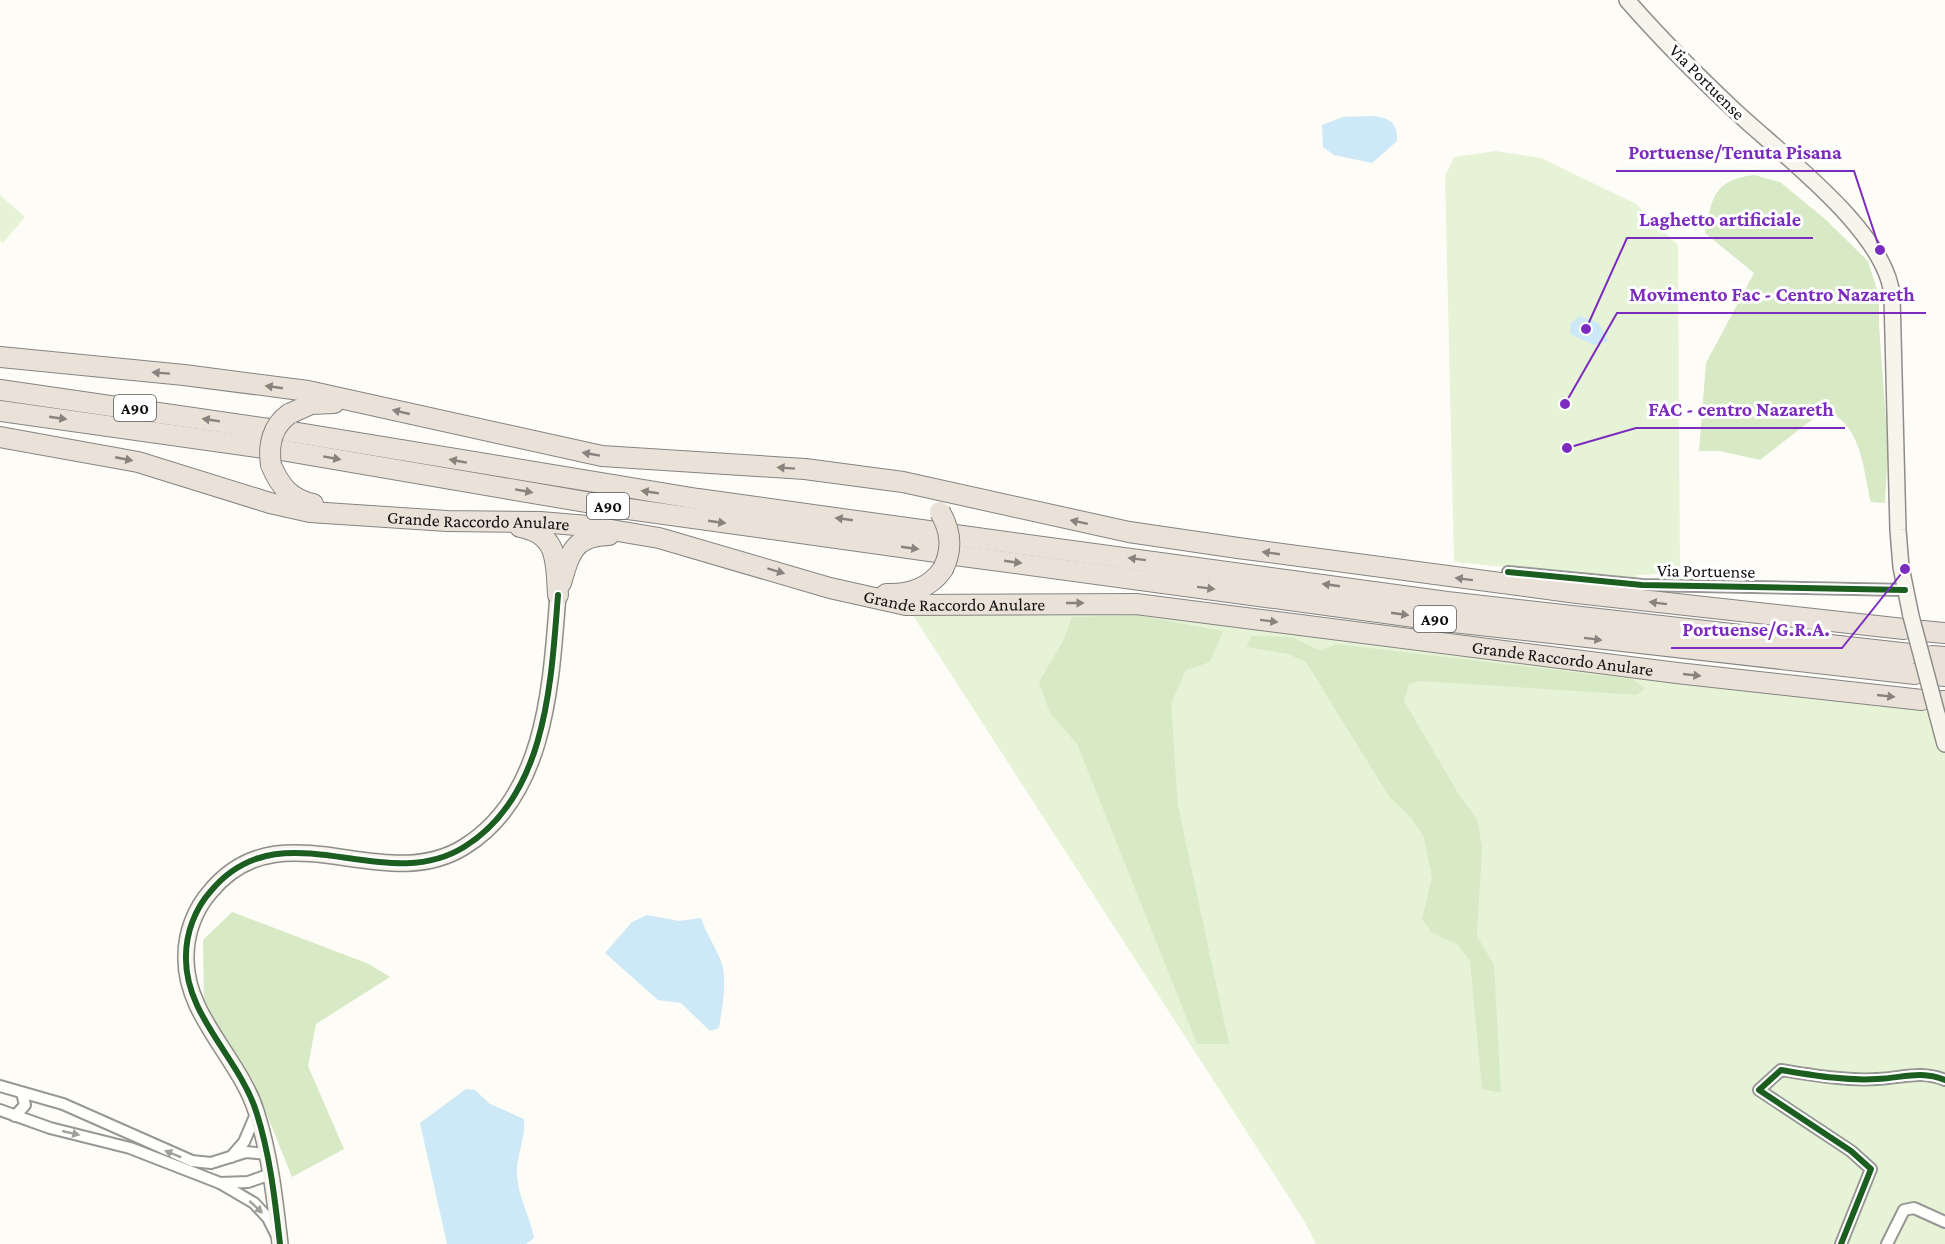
<svg xmlns="http://www.w3.org/2000/svg" width="1945" height="1244" font-family="'Crimson Pro',serif">
  <rect width="100%" height="100%" fill="#fdfcf7"/>
  <g fill="#e7f3d7">
    <polygon points="1496,151 1541,158 1636,204 1678,245 1680,573 1637,575 1637,580 1454,562 1445,176 1454,157"/>
    <polygon points="0,195 25,217 3,243 0,241"/>
    <polygon points="1138,612 1945,713 1945,1244 1316,1244 1303,1219 912,614"/>
  </g>
  <g fill="#d8eac5">
    <path d="M 1754,175 L 1780,182 L 1825,219 L 1868,261 L 1879,296 L 1879,326 L 1888,447 L 1885,503 L 1871,502 C 1863,468 1861,420 1823,411 L 1760,460 L 1720,451 L 1699,451 L 1706,363 L 1754,273 L 1705,233 C 1712,197 1714,180 1754,175 Z"/>
    <polygon points="1137,615 1223,631 1210,662 1186,670 1171,703 1178,806 1229,1044 1197,1044 1077,744 1050,713 1039,682 1063,641 1072,617"/>
    <polygon points="1252,636 1292,637 1321,651 1335,644 1632,679 1645,688 1637,695 1421,681 1409,684 1404,701 1458,793 1477,819 1482,847 1477,936 1494,965 1501,1093 1482,1089 1470,961 1458,945 1431,932 1422,919 1432,878 1424,838 1410,816 1390,798 1306,662 1288,654 1246,647"/>
    <polygon points="232,912 369,964 390,977 316,1024 308,1066 344,1149 292,1177 253,1080 204,1008 203,940"/>
  </g>
  <g fill="#cde8f7">
    <path d="M 1371,116 C 1388,117 1398,122 1397,141 L 1372,163 L 1334,155 L 1323,147 L 1322,125 L 1343,117 Z"/>
    <polygon points="1580,316 1599,323 1608,341 1594,345 1570,334 1571,323"/>
    <path d="M 647,915 L 679,921 L 701,918 C 706,933 715,946 721,961 C 728,982 722,1007 719,1028 L 710,1031 L 681,1003 L 658,1000 L 605,953 L 632,922 Z"/>
    <path d="M 466,1089 L 475,1090 L 490,1104 L 524,1119 C 526,1138 516,1156 517,1175 C 518,1197 530,1216 534,1238 L 526,1244 L 447,1244 L 420,1123 Z"/>
  </g>
  <g fill="none" stroke-linecap="round" stroke-linejoin="round">
    <defs>
      <g id="street">
        <polyline points="1508,572 1642,585 1905,590"/>
        <polyline points="0,1086 63,1104 192,1161 211,1163 246,1152 266,1154"/>
        <polyline points="0,1110 50,1128 130,1148 220,1183 254,1203 268,1218 276,1234"/>
        <polyline points="15,1116 25,1105 22,1093"/>
        <polyline points="231,1157 244,1142 256,1114"/>
        <polyline points="220,1183 248,1182 271,1174"/>
        <path d="M 1841,1244 L 1871,1169 L 1851,1151 L 1759,1090 L 1781,1070 C 1812,1075 1845,1081 1877,1079 C 1903,1078 1920,1070 1945,1080"/>
        <polyline points="1887,1244 1904,1210 1914,1208 1945,1222"/>
      </g>
      <g id="secondary">
        <path d="M 1627,0 C 1660,38 1696,74 1732,108 C 1778,152 1887,231 1892,296 L 1898,530 L 1901,567 L 1911,616"/>
        <polyline points="1937,714 1945,744"/>
        <path d="M 280,1244 C 275,1200 270,1154 256,1111 C 239,1058 184,1014 186,956 C 186,933 195,909 210,892 C 281,805 382,898 464,847 C 547,796 551,682 558,595"/>
      </g>
      <g id="highway">
        <polyline points="0,357 184,375 308,391 602,456 805,469 903,482 1129,532 1238,548 1577,593 1904,629"/>
        <polyline points="0,390 269,429"/>
        <polyline points="0,411 264,448"/>
        <polyline points="289,414 311,404 334,403"/>
        <polyline points="280,430 698,499 943,533"/>
        <path id="s1" d="M 0,437 L 138,462 L 270,503 L 310,512 L 447,521 L 540,522 L 588,526 L 659,538 L 830,588 L 906,605 L 1136,604 L 1677,673 L 1922,700"/>
        <polyline points="275,449 621,508 944,553"/>
        <path d="M 271,465 C 280,486 290,499 313,504"/>
        <path d="M 520,527 C 559,534 556,563 558,595"/>
        <polyline points="955,535 1447,602 1910,654"/>
        <polyline points="955,555 1444,621 1915,674"/>
        <path d="M 561,583 C 570,552 574,536 609,535"/>
        <path d="M 886,594 C 909,595 930,588 943,569"/>
        <polyline points="1923,631 1945,633"/>
        <polyline points="1932,656 1945,657"/>
        <polyline points="1935,675 1945,676"/>
        <polyline points="1942,701 1945,701"/>
      </g>
    </defs>
    <use href="#street" stroke="#979795" stroke-width="14"/>
    <use href="#secondary" stroke="#8e8d8b" stroke-width="18"/>
    <use href="#highway" stroke="#858482" stroke-width="22"/>
    <use href="#street" stroke="#fffffe" stroke-width="10"/>
    <use href="#secondary" stroke="#f6f4eb" stroke-width="15"/>
    <use href="#highway" stroke="#eae1d8" stroke-width="20"/>
    <defs>
      <polyline id="secondary-bridge" points="1911,616 1937,714"/>
      <g id="highway-bridge">
        <path d="M 271,465 C 268,446 272,426 289,414"/>
        <path d="M 940,512 C 951,531 953,549 943,569"/>
      </g>
    </defs>
    <use href="#secondary-bridge" stroke="#8e8d8b" stroke-width="18" stroke-linecap="butt"/>
    <use href="#highway-bridge" stroke="#858482" stroke-width="22" stroke-linecap="butt"/>
    <use href="#secondary-bridge" stroke="#f6f4eb" stroke-width="15"/>
    <use href="#highway-bridge" stroke="#eae1d8" stroke-width="20"/>
    <defs>
      <g id="cycleway">
        <polyline points="1508,572 1642,585 1905,590"/>
        <path d="M 280,1244 C 275,1200 270,1154 256,1111 C 239,1058 184,1014 186,956 C 186,933 195,909 210,892 C 281,805 382,898 464,847 C 547,796 551,682 558,595"/>
        <path d="M 1841,1244 L 1871,1169 L 1851,1151 L 1759,1090 L 1781,1070 C 1812,1075 1845,1081 1877,1079 C 1903,1078 1920,1070 1945,1080"/>
      </g>
    </defs>
    <use href="#cycleway" stroke="#fff" stroke-width="10"/>
    <use href="#cycleway" stroke="#1b5e20" stroke-width="6"/>
  </g>
  <defs><path id="oneway-solid" d="M-6-.8H1V-3.2L6.5 0L1 3.2V.8H-6Z" transform="scale(1.5)"/></defs>
  <g fill="#88837e">
    <use href="#oneway-solid" transform="translate(161 373) rotate(-176)"/>
    <use href="#oneway-solid" transform="translate(274 387) rotate(-172)"/>
    <use href="#oneway-solid" transform="translate(401 412) rotate(-167)"/>
    <use href="#oneway-solid" transform="translate(58 418) rotate(8)"/>
    <use href="#oneway-solid" transform="translate(211 420) rotate(-171)"/>
    <use href="#oneway-solid" transform="translate(591 454) rotate(-170)"/>
    <use href="#oneway-solid" transform="translate(332 458) rotate(10)"/>
    <use href="#oneway-solid" transform="translate(124 459) rotate(11)"/>
    <use href="#oneway-solid" transform="translate(458 461) rotate(-170)"/>
    <use href="#oneway-solid" transform="translate(786 468) rotate(-176)"/>
    <use href="#oneway-solid" transform="translate(524 491) rotate(10)"/>
    <use href="#oneway-solid" transform="translate(650 492) rotate(-171)"/>
    <use href="#oneway-solid" transform="translate(844 519) rotate(-172)"/>
    <use href="#oneway-solid" transform="translate(717 522) rotate(8)"/>
    <use href="#oneway-solid" transform="translate(1079 522) rotate(-168)"/>
    <use href="#oneway-solid" transform="translate(910 548) rotate(8)"/>
    <use href="#oneway-solid" transform="translate(1271 553) rotate(-172)"/>
    <use href="#oneway-solid" transform="translate(1137 559) rotate(-173)"/>
    <use href="#oneway-solid" transform="translate(1013 562) rotate(8)"/>
    <use href="#oneway-solid" transform="translate(776 571) rotate(17)"/>
    <use href="#oneway-solid" transform="translate(1464 579) rotate(-173)"/>
    <use href="#oneway-solid" transform="translate(1331 585) rotate(-172)"/>
    <use href="#oneway-solid" transform="translate(1206 588) rotate(7)"/>
    <use href="#oneway-solid" transform="translate(1075 603)"/>
    <use href="#oneway-solid" transform="translate(1658 603) rotate(-173)"/>
    <use href="#oneway-solid" transform="translate(1400 614) rotate(8)"/>
    <use href="#oneway-solid" transform="translate(1269 621) rotate(7)"/>
    <use href="#oneway-solid" transform="translate(1593 639) rotate(7)"/>
    <use href="#oneway-solid" transform="translate(1692 675) rotate(6)"/>
    <use href="#oneway-solid" transform="translate(1886 696) rotate(6)"/>
  </g>
  <g fill="#a0a09f">
    <use href="#oneway-solid" transform="translate(71 1133) rotate(13)"/>
    <use href="#oneway-solid" transform="translate(173 1154) rotate(-158)"/>
    <use href="#oneway-solid" transform="translate(256 1207) rotate(43)"/>
  </g>
  <g text-anchor="middle" dominant-baseline="central" stroke-width="6" stroke-linejoin="round" paint-order="stroke">
    <g fill="#fff" stroke="#585858" stroke-width="1.5">
      <rect x="114" y="395" width="42" height="26" rx="4.5"/>
      <rect x="587" y="493" width="42" height="26" rx="4.5"/>
      <rect x="1414" y="606" width="42" height="26" rx="4.5"/>
    </g>
    <g font-size="16" font-weight="bold" fill="#111">
      <text x="135" y="408">A90</text>
      <text x="608" y="506">A90</text>
      <text x="1435" y="619">A90</text>
    </g>
    <g font-size="18" fill="#111" stroke="#fff">
      <text transform="translate(1707 82) rotate(45)">Via Portuense</text>
      <text stroke="none"><textPath href="#s1" startOffset="488">Grande Raccordo Anulare</textPath></text>
      <text transform="translate(1706 571) rotate(1)">Via Portuense</text>
      <text stroke="none"><textPath href="#s1" startOffset="974">Grande Raccordo Anulare</textPath></text>
      <text stroke="none"><textPath href="#s1" startOffset="1586">Grande Raccordo Anulare</textPath></text>
    </g>
  </g>
  <path fill="none" stroke="#7b2cbf" stroke-width="2" d="M1880 250L1854 171H1616M1586 329L1627 238H1813M1565 404L1617 313H1926M1567 448L1636 428H1845M1905 569L1842 648H1671"/>
  <g fill="#7b2cbf" stroke="#fff" stroke-width="2">
    <circle cx="1880" cy="250" r="6"/>
    <circle cx="1586" cy="329" r="6"/>
    <circle cx="1565" cy="404" r="6"/>
    <circle cx="1567" cy="448" r="6"/>
    <circle cx="1905" cy="569" r="6"/>
  </g>
  <g font-size="20" text-anchor="middle" font-weight="bold" fill="#7b2cbf" stroke="#fff" stroke-width="6" stroke-linejoin="round" paint-order="stroke">
    <text x="1735" y="159">Portuense/Tenuta Pisana</text>
    <text x="1720" y="226">Laghetto artificiale</text>
    <text x="1772" y="301">Movimento Fac - Centro Nazareth</text>
    <text x="1741" y="416">FAC - centro Nazareth</text>
    <text x="1756" y="636">Portuense/G.R.A.</text>
  </g>
</svg>
